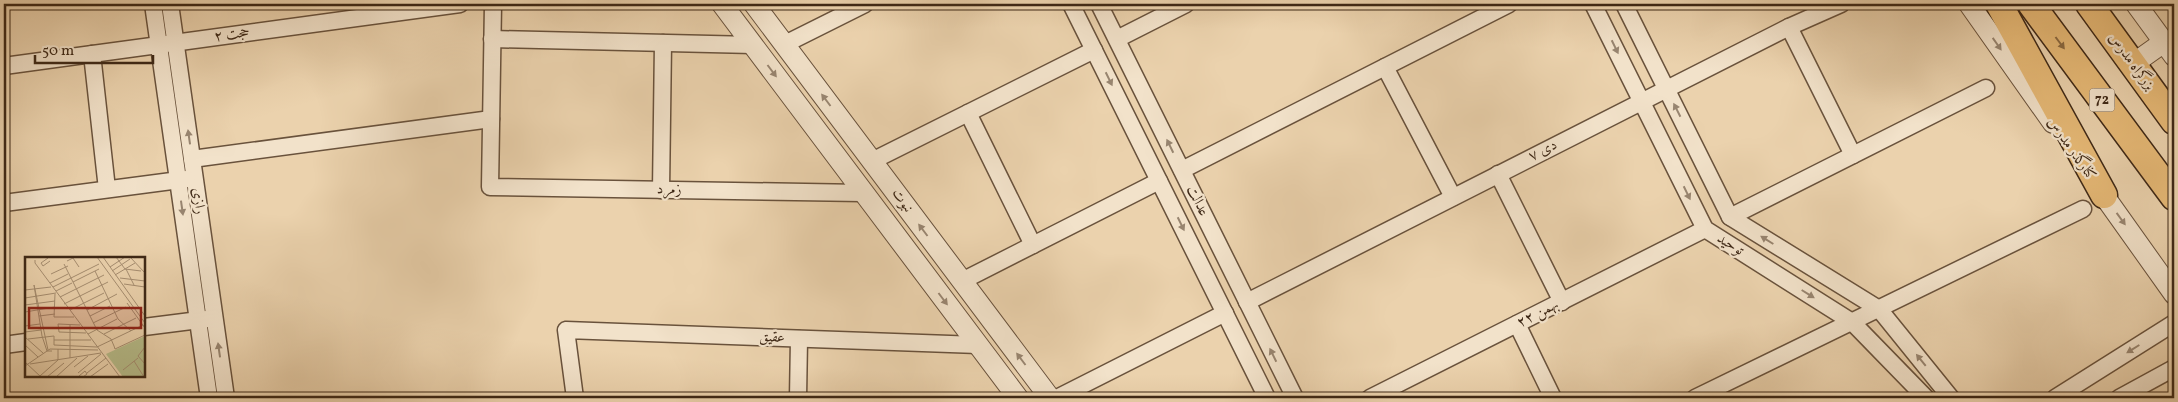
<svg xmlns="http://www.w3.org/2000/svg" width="2178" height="402" font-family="Vollkorn,Amiri,serif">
  <rect width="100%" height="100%" fill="#ebd2ad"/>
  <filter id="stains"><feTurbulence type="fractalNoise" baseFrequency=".004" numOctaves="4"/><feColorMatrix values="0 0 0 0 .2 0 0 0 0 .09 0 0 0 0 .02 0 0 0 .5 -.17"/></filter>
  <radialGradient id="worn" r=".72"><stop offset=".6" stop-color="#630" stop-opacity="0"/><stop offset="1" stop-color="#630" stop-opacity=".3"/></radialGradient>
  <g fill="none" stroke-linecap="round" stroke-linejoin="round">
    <defs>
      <g id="minor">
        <polyline points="153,4 209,398"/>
        <polyline points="170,4 226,398"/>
        <polyline points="493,4 490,187 863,193"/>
        <polyline points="1071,4 1267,398"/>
        <polyline points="1099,4 1295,398"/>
        <polyline points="1593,4 1705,229 1852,322 1926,398"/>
        <polyline points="1624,4 1730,217 1879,309 1951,398"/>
        <polyline points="1789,27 1853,155"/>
        <polyline points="492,39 753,45"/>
        <polyline points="1117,39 1186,4"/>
        <polyline points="785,44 865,4"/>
        <polyline points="92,54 107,189"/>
        <polyline points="4,66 460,4"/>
        <polyline points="1385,67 1453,197"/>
        <polyline points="968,113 1033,245"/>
        <polyline points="192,159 491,119"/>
        <polyline points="872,161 1094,50"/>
        <polyline points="1182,170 1509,4"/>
        <polyline points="1498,174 1562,302"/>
        <polyline points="661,190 663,43"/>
        <polyline points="4,203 187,179"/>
        <polyline points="1730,217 1986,88"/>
        <polyline points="962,281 1159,181"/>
        <polyline points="1247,302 1789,27 1841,4"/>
        <polyline points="1517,324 1553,398"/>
        <polyline points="144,327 207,319"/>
        <polyline points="4,345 26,342"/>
        <polyline points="575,398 566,330 978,345"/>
        <polyline points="798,398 799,339"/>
        <polyline points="1057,398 1225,313"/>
        <polyline points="1370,398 1705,229"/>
        <polyline points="1695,398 2083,209"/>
        <polyline points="2055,398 2174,323"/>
        <polyline points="2119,398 2174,368"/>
      </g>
      <g id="tertiary">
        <polyline points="722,4 1018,398"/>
        <polyline points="754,4 1050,398"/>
        <polyline points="1969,4 2053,123"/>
        <polyline points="2136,4 2174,56"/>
        <polyline points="2133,64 2164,42"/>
        <polyline points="2095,183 2174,294"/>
      </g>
      <g id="trunk">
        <polyline points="1999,4 2104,195"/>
        <polyline points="2031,4 2174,197"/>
        <polyline points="2089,4 2174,121"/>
      </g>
    </defs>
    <use href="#minor" stroke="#69523c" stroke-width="19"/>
    <use href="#tertiary" stroke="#69523c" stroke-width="22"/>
    <use href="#trunk" stroke="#3e2816" stroke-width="29"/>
    <use href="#minor" stroke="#f2e2ca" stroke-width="16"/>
    <use href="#tertiary" stroke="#f2e2ca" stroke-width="20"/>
    <use href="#trunk" stroke="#e6b976" stroke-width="26"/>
  </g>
  <defs><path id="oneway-solid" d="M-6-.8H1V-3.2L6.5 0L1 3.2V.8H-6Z" transform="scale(1.25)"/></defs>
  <use fill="#8a6941" href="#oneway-solid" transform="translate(2060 43) rotate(53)"/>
  <g fill="#988570">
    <use href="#oneway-solid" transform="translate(1997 44) rotate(55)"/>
    <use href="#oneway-solid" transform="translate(1615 47) rotate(64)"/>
    <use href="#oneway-solid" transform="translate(772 71) rotate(53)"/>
    <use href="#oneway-solid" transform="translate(1109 79) rotate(64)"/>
    <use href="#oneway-solid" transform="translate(826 100) rotate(-127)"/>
    <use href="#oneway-solid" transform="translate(1677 110) rotate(-117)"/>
    <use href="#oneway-solid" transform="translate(189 137) rotate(-98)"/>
    <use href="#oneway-solid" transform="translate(1170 146) rotate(-116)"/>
    <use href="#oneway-solid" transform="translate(1687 193) rotate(64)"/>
    <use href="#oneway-solid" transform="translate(182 208) rotate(82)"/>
    <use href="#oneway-solid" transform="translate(2121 219) rotate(54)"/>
    <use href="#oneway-solid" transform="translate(1181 224) rotate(64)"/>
    <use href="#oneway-solid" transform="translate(923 230) rotate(-127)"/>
    <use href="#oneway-solid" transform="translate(1767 240) rotate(-148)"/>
    <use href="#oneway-solid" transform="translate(1808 294) rotate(32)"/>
    <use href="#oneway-solid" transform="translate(943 299) rotate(53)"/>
    <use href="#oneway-solid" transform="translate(2133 349) rotate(148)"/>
    <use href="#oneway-solid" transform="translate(219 350) rotate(-98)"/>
    <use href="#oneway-solid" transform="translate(1273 355) rotate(-116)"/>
    <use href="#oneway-solid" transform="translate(1021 359) rotate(-127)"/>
    <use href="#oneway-solid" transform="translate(1921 360) rotate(-129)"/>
  </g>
  <g text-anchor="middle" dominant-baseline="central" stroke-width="4.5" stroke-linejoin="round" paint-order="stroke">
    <rect fill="#f2e2ca" stroke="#74604c" stroke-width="1" x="2089.5" y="88.5" width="25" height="23" rx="4"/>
    <g font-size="14" font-weight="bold" fill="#3e2816">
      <text x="2102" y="100">72</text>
    </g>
    <g font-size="15" fill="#3e2816" stroke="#f2e2ca">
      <text transform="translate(232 35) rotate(-8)">حجت ۲</text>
      <text transform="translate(2131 62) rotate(54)">بزرگراه مدرس</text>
      <text transform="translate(2071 149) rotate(55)">کنارگذر مدرس</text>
      <text transform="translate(1543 151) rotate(-27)">۷ دی</text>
      <text transform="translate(669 190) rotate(1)">زمرد</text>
      <text transform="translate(198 201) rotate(82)">رازی</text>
      <text transform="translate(902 201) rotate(53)">نبوت</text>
      <text transform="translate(1197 201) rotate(64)">عدالت</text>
      <text transform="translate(1730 245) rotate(32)">توحید</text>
      <text transform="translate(1538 314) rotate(-27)">۲۲ بهمن</text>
      <text transform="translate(772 338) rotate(2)">عقیق</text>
    </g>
  </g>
  <g transform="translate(25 257)">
    <rect width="120" height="120" fill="#ebd2ad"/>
    <path d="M 120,79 L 120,120 L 98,120 L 81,97 Z" fill="#b6bc8a"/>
    <path fill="none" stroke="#a68e71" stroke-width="1" d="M 72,0 L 120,66M 78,0 L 120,59M 91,0 L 100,12M 105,0 L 120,16M 23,1 L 16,6 L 18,9 L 25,4M 10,3 L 10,6 L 95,120M 42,4 L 48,1 L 54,10M 39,7 L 72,73 L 86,82 L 89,89M 85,10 L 100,0M 100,12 L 116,14M 101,12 L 109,28M 70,14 L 93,62 L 106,74M 87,14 L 105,2M 26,17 L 43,9M 90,18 L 110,6M 95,21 L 120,24M 48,25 L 74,12M 25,26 L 43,17M 99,27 L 120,30M 28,30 L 74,7M 0,33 L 26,30M 31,34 L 47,26M 30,37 L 29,60 L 49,60M 35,40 L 79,18M 0,41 L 31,36M 102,46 L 120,71M 39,47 L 83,25M 0,48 L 30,44M 45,53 L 79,36M 62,53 L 92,37M 0,55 L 30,50M 14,59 L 30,57M 65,59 L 85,49M 68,66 L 101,50M 55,68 L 33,67 L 34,75 L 61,76M 0,69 L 15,67M 0,75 L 16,73M 63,77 L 92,62M 79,77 L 111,61M 0,80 L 18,96M 3,82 L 29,79 L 29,88 L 72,90 L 118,68M 29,83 L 66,83M 0,88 L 13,100M 89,89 L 90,92 L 120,78M 120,90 L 113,99 L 120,107M 23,93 L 9,28 L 17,79 L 22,94 L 27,94M 45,101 L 45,68M 109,104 L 119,120M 0,105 L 16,120M 5,107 L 76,96M 0,109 L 25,92 L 73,93M 49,110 L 63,99M 98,113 L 113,101M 53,116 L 76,97M 62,116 L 81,101M 15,119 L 33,103 L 33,92M 54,119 L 60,114 L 62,117 L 58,120M 22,120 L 39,106M 31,120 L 52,101M 65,120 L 83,107"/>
    <path fill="#8f2418" fill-opacity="0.15" stroke="#8f2418" stroke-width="2.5" d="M 4,51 L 116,51 L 116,71 L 4,71 Z"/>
    <rect width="120" height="120" fill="none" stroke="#3e2816" stroke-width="2.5"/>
  </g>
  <rect width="2178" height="402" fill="none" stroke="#ebd2ad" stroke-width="20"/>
  <rect x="5" y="5" width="2168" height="392" fill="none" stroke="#3e2816" stroke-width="2.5"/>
  <rect x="10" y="10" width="2158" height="382" fill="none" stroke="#3e2816"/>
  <path d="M35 55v8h118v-8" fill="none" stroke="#3e2816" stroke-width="2.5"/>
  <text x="42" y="55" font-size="15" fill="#3e2816" stroke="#f2e2ca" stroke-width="4" paint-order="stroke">50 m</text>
  <rect width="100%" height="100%" filter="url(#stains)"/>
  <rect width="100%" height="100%" fill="url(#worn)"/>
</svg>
